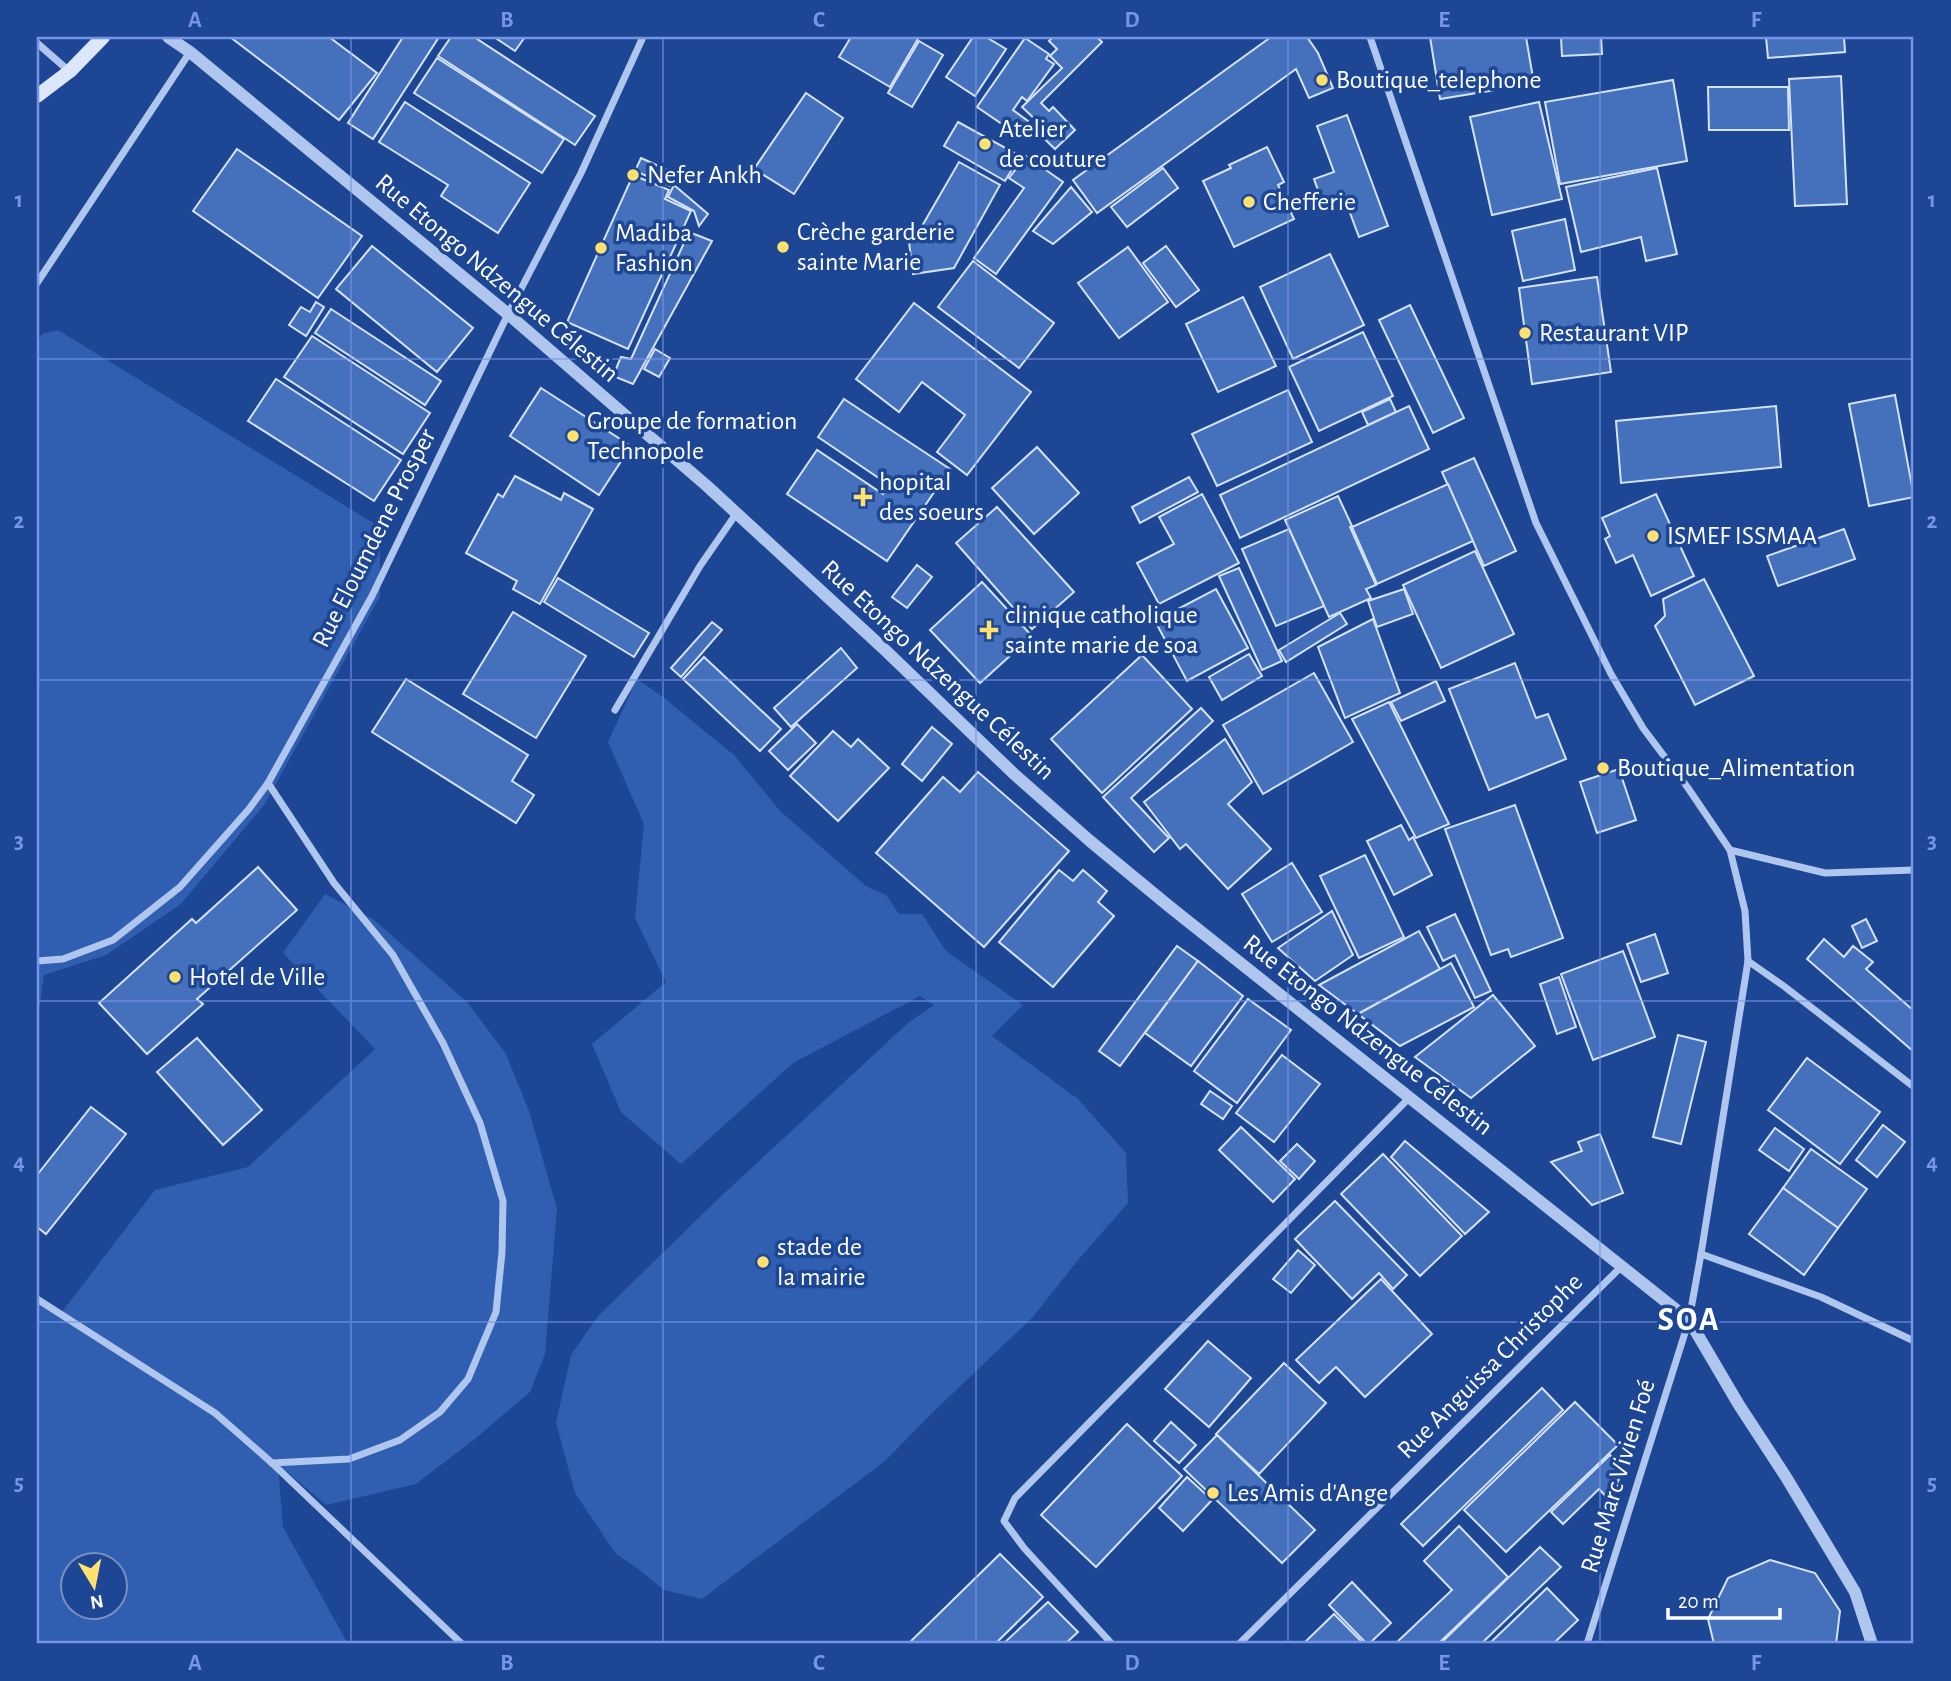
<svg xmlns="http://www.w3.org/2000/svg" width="1951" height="1681" font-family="'Alegreya Sans',sans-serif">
  <rect width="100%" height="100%" fill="#1d4694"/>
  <g fill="#305fb2" fill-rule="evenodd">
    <polygon points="58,330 380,527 380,596 264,805 181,904 106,955 44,975 37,1025 37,343 42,334"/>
    <polygon points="637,679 663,697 735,756 780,811 866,886 886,895 899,914 922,914 946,951 1023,1005 992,1036 1078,1099 1126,1153 1128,1203 1078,1260 1032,1318 933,1412 885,1461 702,1599 664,1590 637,1568 616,1554 575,1493 556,1423 571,1355 598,1316 718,1199 908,1023 934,1005 920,996 793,1063 681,1164 621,1112 592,1044 666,982 635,918 644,824 608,742"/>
    <path d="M 325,894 L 373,919 L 468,1003 L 506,1054 L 529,1111 L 557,1209 L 545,1354 L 530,1392 L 476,1438 L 416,1484 L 326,1505 L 278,1464 L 283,1527 L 348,1644 L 37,1644 L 37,1296 L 62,1312 L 155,1190 L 248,1167 L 375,1049 L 283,953 ZM 74,1566 L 116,1566 L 116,1608 L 74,1608 Z"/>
  </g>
  <g fill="#4570bb" stroke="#d5e3fa" stroke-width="2">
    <polygon points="230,37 329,37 377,73 339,120"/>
    <polygon points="403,37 439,37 373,139 348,123"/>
    <polygon points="451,37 474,37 595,116 575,145 438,56"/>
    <polygon points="494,37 525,37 515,51"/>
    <polygon points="851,37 919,37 890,87 839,57"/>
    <polygon points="973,37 986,37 1006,49 975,96 946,77"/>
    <polygon points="1053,37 1097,37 1102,42 1041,103 1049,111 1053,107 1075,130 1055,149 1033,128 1038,122 1022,107 1062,68 1050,56 1057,49 1049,41"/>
    <polygon points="1271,37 1307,37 1318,53 1333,88 1309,98 1296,69 1097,213 1073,180"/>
    <polygon points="1430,37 1526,37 1533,78 1507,82 1508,88 1440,99"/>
    <polygon points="1561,37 1601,37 1602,54 1562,56"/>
    <polygon points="1766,37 1844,37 1845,52 1768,58"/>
    <polygon points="1025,38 1049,54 1046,59 1054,64 1027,101 1022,97 1013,110 1028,121 1018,135 977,107"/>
    <polygon points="919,41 943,55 912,107 888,93"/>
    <polygon points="437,58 564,139 542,173 414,93"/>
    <polygon points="1841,76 1847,204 1795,206 1789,79"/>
    <polygon points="1673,80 1687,161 1560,184 1545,102"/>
    <polygon points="1708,87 1788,87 1789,130 1709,130"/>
    <polygon points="806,93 843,118 794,194 754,169"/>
    <polygon points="405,102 530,183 498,233 441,196 448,185 379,142"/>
    <polygon points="1539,102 1562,199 1492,215 1470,117"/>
    <polygon points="1347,115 1388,226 1359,237 1347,205 1326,212 1314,179 1334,172 1317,126"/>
    <polygon points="958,122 1020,156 1005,181 944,146"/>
    <polygon points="1267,147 1284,182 1278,185 1294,219 1234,247 1203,181 1231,168 1229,165"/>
    <polygon points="237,149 362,236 318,298 193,211"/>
    <polygon points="1026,156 1063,182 996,274 974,258 1024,188 1009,178"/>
    <polygon points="641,158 676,174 670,186 635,171"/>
    <polygon points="959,162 1000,185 954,268 913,274 908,234 918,233"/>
    <polygon points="1163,168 1178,188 1127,227 1111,207"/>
    <polygon points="1657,168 1677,254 1646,261 1641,237 1581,252 1566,187"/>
    <polygon points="633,175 669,190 665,199 691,211 628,349 567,322"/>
    <polygon points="674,185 708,214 699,226 694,211 668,197"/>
    <polygon points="1071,187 1092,212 1053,244 1033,231"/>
    <polygon points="1565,219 1575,270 1523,281 1512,231"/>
    <polygon points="689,232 712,241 633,384 613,376 621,357 631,359"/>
    <polygon points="372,246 473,328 437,372 336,289"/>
    <polygon points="1166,246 1199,290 1176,307 1143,263"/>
    <polygon points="1128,247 1168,302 1119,338 1078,283"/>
    <polygon points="1330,254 1364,325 1293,359 1260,287"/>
    <polygon points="973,261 1054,323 1019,368 938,307"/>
    <polygon points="1597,277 1611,372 1532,384 1519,288"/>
    <polygon points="1243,297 1276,366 1218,392 1186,324"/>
    <polygon points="316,302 324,307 306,336 289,325 301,307 310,312"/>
    <polygon points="914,303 1031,392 967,475 937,452 965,415 922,382 899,412 856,379"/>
    <polygon points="1410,305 1464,418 1433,433 1379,320"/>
    <polygon points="331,309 441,381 425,405 315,333"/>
    <polygon points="1363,332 1393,396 1319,431 1289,367"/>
    <polygon points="312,336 430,413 403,454 284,377"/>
    <polygon points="655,349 670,358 659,377 644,369"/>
    <polygon points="276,379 401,460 374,501 248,421"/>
    <polygon points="541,388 631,446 599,495 510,436"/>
    <polygon points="1288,390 1312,442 1217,486 1192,434"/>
    <polygon points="1895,395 1914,497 1869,506 1849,404"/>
    <polygon points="844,399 950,469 887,561 787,494 817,450 883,494 889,485 818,437"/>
    <polygon points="1390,399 1396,412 1368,425 1362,412"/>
    <polygon points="1409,406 1429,449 1240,538 1220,495"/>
    <polygon points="1776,406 1781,467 1621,483 1616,421"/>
    <polygon points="1037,447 1079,493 1034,534 992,488"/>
    <polygon points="1474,458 1516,551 1484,566 1442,472"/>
    <polygon points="515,476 561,500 564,493 593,509 540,604 513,589 517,581 466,553 498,494 503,497"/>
    <polygon points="1189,477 1198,492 1140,523 1132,507"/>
    <polygon points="1448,484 1473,541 1377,584 1352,527"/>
    <polygon points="1202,494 1239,563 1159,604 1137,563 1174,544 1159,517"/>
    <polygon points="1656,494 1694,576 1651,596 1633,555 1616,563 1605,539 1610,536 1602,518"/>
    <polygon points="1338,496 1352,526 1350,527 1376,585 1366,589 1371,598 1329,617 1285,520"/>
    <polygon points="997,507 1074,592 1032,629 956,543"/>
    <polygon points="1289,529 1324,606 1276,626 1242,549"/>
    <polygon points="1844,529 1855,559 1778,586 1767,556"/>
    <polygon points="1475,551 1514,634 1441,668 1403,585"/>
    <polygon points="917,565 932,577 907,608 892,597"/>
    <polygon points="1239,568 1282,661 1262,670 1219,576"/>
    <polygon points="558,578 649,633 634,657 544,602"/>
    <polygon points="1704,579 1754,676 1695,705 1655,626 1665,616 1663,599"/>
    <polygon points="982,582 1032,636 980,683 930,630"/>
    <polygon points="1216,589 1248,648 1187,681 1155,621"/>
    <polygon points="1404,589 1413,614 1377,627 1368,601"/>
    <polygon points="513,612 586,656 536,738 463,694"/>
    <polygon points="1340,613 1347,624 1286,662 1279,650"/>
    <polygon points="1373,619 1400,693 1345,718 1318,647"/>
    <polygon points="712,622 722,630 681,677 671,668"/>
    <polygon points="841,648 857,668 791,727 774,708"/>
    <polygon points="1249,654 1262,676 1222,700 1209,677"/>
    <polygon points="1142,655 1192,709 1102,793 1051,739"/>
    <polygon points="704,657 781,729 760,751 683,679"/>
    <polygon points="1515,663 1536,718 1548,714 1566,759 1489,790 1449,689"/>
    <polygon points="1314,673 1353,742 1263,794 1223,725"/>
    <polygon points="406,679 528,755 512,781 534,795 516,823 372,732"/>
    <polygon points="1436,681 1445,701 1401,721 1391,702"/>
    <polygon points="1389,702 1449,824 1416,838 1352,719"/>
    <polygon points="1201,708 1213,721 1131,798 1169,838 1154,852 1103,797"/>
    <polygon points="797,724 816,743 788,770 769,751"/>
    <polygon points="932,727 952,744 922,781 902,764"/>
    <polygon points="833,731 851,747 858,739 889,768 838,821 790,776"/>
    <polygon points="1225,739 1252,782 1228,804 1271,849 1228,889 1186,844 1180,849 1144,802"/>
    <polygon points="1619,769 1636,820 1597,833 1580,782"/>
    <polygon points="978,772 1069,851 984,947 876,853 943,777 960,792"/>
    <polygon points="1515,805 1563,938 1511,957 1508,949 1491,955 1445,829"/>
    <polygon points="1401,825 1409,840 1413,837 1432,875 1394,895 1367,841"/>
    <polygon points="1365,855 1404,937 1359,958 1320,876"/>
    <polygon points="1292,863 1322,912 1272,942 1242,894"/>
    <polygon points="258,867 297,910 197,999 203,1004 147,1054 99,1003 192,919 196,923"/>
    <polygon points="1059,870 1073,881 1083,870 1107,891 1098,902 1114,916 1053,987 999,942"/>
    <polygon points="1332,911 1353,955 1315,981 1278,948"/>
    <polygon points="1455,914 1491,991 1475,998 1455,955 1443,961 1427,927"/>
    <polygon points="1866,919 1877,941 1862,948 1852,926"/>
    <polygon points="1419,931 1440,969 1358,1014 1319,985"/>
    <polygon points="1655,934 1668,973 1641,982 1627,944"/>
    <polygon points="1824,939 1844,957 1853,946 1873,962 1866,969 1914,1011 1914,1052 1807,959"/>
    <polygon points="1177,946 1198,961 1120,1066 1099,1051"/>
    <polygon points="1623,951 1655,1037 1593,1060 1561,974"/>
    <polygon points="1198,961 1243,996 1191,1066 1145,1033"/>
    <polygon points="1451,963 1474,1007 1400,1046 1358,1014"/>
    <polygon points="1559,977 1576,1027 1557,1034 1540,984"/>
    <polygon points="1493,995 1535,1046 1471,1098 1415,1057"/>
    <polygon points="1248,999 1291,1030 1237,1103 1194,1071"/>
    <polygon points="1678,1035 1706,1042 1681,1144 1653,1137"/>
    <polygon points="197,1038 262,1110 223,1145 157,1072"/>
    <polygon points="1282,1055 1320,1084 1274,1142 1236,1113"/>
    <polygon points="1807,1058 1880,1112 1840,1164 1768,1110"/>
    <polygon points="1210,1091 1232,1106 1223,1119 1201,1104"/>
    <polygon points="91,1107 126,1134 46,1234 37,1227 37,1175"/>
    <polygon points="1883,1125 1905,1142 1877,1177 1856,1160"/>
    <polygon points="1241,1127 1295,1179 1273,1202 1219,1150"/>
    <polygon points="1775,1128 1804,1149 1789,1171 1759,1150"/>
    <polygon points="1600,1134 1623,1193 1592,1205 1551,1162 1582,1151 1578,1142"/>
    <polygon points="1405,1141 1489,1212 1465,1234 1391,1157"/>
    <polygon points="1297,1144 1315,1161 1299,1179 1280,1161"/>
    <polygon points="1811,1149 1867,1189 1838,1228 1783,1188"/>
    <polygon points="1383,1154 1462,1236 1420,1276 1341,1194"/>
    <polygon points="1783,1188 1838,1228 1804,1275 1749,1234"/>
    <polygon points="1335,1201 1407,1275 1393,1289 1379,1273 1352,1299 1295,1239"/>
    <polygon points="1298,1250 1315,1265 1291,1293 1273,1279"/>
    <polygon points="1381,1279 1432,1334 1365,1397 1336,1367 1319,1383 1296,1360"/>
    <polygon points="1208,1341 1251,1378 1209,1427 1165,1389"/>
    <polygon points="1284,1363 1326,1403 1259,1474 1216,1434"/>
    <polygon points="1542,1388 1563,1410 1423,1546 1401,1524"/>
    <polygon points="1575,1402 1618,1445 1506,1552 1464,1510"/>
    <polygon points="1171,1422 1196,1445 1179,1463 1154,1441"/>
    <polygon points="1127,1424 1182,1476 1096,1567 1041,1515"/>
    <polygon points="1217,1435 1315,1530 1282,1563 1184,1469"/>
    <polygon points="1610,1455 1621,1467 1614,1505 1599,1489 1563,1524 1551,1512"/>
    <polygon points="1187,1477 1212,1500 1183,1531 1159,1508"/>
    <polygon points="1459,1526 1508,1577 1438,1644 1395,1644 1452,1590 1424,1561"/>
    <polygon points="1540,1547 1561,1567 1481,1644 1440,1644"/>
    <polygon points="1000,1554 1043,1597 995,1644 908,1644"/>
    <polygon points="1770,1560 1815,1573 1840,1611 1836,1644 1714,1644 1708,1619 1728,1578"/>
    <polygon points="1352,1582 1391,1623 1369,1644 1367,1644 1329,1605"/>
    <polygon points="1547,1588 1578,1620 1553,1644 1489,1644"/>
    <polygon points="1048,1602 1078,1632 1065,1644 1003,1644"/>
    <polygon points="1334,1614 1364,1644 1303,1644"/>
  </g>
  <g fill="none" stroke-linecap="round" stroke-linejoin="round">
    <g stroke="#afc6ef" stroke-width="7">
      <polyline points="1370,37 1536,523 1611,674 1643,728 1688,788 1730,850 1745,911 1748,961 1701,1254 1689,1320 1587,1644"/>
      <polyline points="37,43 69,71"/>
      <polyline points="37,283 190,52"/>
      <polyline points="615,710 700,566 736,514"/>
      <polyline points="268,783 334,883 393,955 443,1043 480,1123 503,1201 502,1252 496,1312 468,1379 440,1412 400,1440 349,1459 272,1463"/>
      <polyline points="1730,850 1825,873 1914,870"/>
      <polyline points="37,961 63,959 113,940 180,887 249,809 268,783 372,596 508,314 581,173 643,37"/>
      <polyline points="1748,961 1785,987 1914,1087"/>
      <polyline points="1701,1254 1821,1297 1914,1341"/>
      <polyline points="37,1299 215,1413 272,1463 462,1644"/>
      <polyline points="1112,1644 1024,1548 1004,1521 1015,1498 1410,1097"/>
      <polyline points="1239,1644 1622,1266"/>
    </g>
    <polyline stroke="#afc6ef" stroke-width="12" points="168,37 190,52 508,314 707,486 884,649 1014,774 1090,841 1170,907 1689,1320 1739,1405 1786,1477 1855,1592 1872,1644"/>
    <polyline stroke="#dce7fb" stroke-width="14" points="37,96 70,71 103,37"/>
  </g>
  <path fill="none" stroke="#7795e8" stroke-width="2" stroke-opacity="0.55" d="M 351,37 L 351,1644M 663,37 L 663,1644M 976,37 L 976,1644M 1288,37 L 1288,1644M 1600,37 L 1600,1644M 37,359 L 1914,359M 37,680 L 1914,680M 37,1001 L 1914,1001M 37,1322 L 1914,1322"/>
  <g fill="#fee16e" stroke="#1d4694" stroke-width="2.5">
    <circle cx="1322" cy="80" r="7"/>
    <circle cx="985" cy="144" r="7"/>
    <circle cx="633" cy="175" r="7"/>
    <circle cx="1249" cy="202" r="7"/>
    <circle cx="783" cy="247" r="7"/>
    <circle cx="601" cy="248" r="7"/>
    <circle cx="1525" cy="333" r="7"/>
    <circle cx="573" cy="436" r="7"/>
    <path d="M859.5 486.5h7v7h7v7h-7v7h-7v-7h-7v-7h7z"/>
    <circle cx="1653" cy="536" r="7"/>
    <path d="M985.5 619.5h7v7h7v7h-7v7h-7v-7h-7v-7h7z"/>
    <circle cx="1603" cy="768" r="7"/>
    <circle cx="175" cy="977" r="7"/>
    <circle cx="763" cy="1262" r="7"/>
    <circle cx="1213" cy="1493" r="7"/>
  </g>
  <g text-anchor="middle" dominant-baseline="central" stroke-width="7" stroke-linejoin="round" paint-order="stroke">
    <g font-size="26" fill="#fff" stroke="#1d4694" text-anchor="start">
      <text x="1336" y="80">Boutique_telephone</text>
      <text x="999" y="129">Atelier<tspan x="999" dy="30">de couture</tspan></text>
      <text x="647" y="175">Nefer Ankh</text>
      <text x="1263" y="202">Chefferie</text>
      <text x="797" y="232">Crèche garderie<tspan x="797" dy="30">sainte Marie</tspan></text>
      <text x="615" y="233">Madiba<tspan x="615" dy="30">Fashion</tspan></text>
      <text x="1539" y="333">Restaurant VIP</text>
      <text x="587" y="421">Groupe de formation<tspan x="587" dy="30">Technopole</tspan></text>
      <text x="879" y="482">hopital<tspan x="879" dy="30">des soeurs</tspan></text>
      <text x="1667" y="536">ISMEF ISSMAA</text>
      <text x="1005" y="615">clinique catholique<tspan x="1005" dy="30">sainte marie de soa</tspan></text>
      <text x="1617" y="768">Boutique_Alimentation</text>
      <text x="189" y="977">Hotel de Ville</text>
      <text x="777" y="1247">stade de<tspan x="777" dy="30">la mairie</tspan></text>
      <text x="1227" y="1493">Les Amis d'Ange</text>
    </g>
    <g font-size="26" fill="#fff" stroke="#1d4694">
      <text transform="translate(497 278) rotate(40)">Rue Etongo Ndzengue Célestin</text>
      <text transform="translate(374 538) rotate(-63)">Rue Eloumdene Prosper</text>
      <text transform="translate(938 670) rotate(43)">Rue Etongo Ndzengue Célestin</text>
      <text transform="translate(1368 1035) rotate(38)">Rue Etongo Ndzengue Célestin</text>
      <text transform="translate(1490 1366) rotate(-45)">Rue Anguissa Christophe</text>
      <text transform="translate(1618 1476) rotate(-73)">Rue Marc Vivien Foé</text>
    </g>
    <g font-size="33" font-weight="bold" letter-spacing="2" fill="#fff" stroke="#1d4694">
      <text x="1689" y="1320">SOA</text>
    </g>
  </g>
  <rect width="1951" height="1681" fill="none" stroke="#1d4694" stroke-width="77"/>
  <g transform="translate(94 1586) rotate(170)"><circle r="33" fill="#1d4694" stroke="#7790bf" stroke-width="2"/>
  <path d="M0-5L12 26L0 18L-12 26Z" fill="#fee16e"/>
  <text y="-10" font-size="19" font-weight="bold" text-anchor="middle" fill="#ffffff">N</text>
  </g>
  <path d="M1668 1608v10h112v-10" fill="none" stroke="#ffffff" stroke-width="3.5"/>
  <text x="1678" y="1608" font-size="21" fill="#ffffff" stroke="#1d4694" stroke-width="5" paint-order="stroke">20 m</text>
  <rect x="38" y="38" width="1874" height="1604" fill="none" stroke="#7795e8" stroke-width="2.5"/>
  <g font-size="23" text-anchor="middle" font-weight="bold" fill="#7795e8">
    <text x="195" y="27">A</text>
    <text x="507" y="27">B</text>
    <text x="819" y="27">C</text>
    <text x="1132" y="27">D</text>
    <text x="1444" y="27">E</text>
    <text x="1756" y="27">F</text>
    <text x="19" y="207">1</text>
    <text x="1932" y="207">1</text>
    <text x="19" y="528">2</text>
    <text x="1932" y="528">2</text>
    <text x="19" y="848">3</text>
    <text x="1932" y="848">3</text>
    <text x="19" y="1169">4</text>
    <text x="1932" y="1169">4</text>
    <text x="19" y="1490">5</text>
    <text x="1932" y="1490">5</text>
    <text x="195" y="1670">A</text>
    <text x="507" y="1670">B</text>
    <text x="819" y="1670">C</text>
    <text x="1132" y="1670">D</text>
    <text x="1444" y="1670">E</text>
    <text x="1756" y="1670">F</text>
  </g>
</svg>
